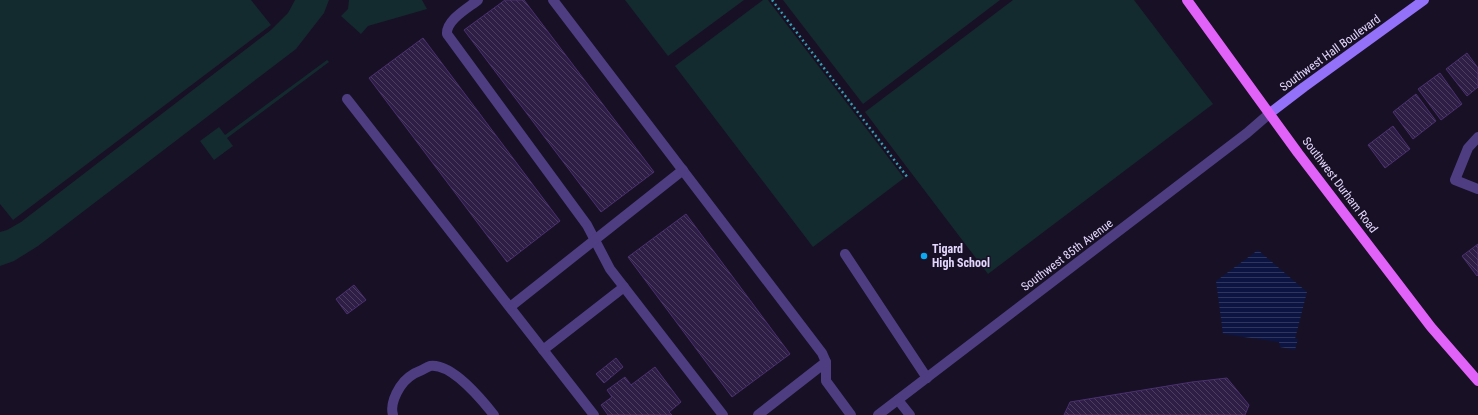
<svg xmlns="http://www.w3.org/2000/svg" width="1478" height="415" font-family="'Roboto Condensed',sans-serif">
  <defs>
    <pattern id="water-rules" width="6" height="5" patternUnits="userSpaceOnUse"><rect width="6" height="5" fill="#0c1441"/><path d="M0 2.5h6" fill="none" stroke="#2f355d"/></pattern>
    <pattern id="building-back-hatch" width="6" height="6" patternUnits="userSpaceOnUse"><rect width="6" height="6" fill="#2e1d45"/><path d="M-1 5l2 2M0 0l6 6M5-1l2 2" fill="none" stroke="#4c3d61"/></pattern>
  </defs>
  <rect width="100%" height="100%" fill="#181025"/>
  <g fill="#132a2f">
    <polygon points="0,0 251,0 271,25 13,220 0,204"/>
    <polygon points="295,0 329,0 324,13 296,49 38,246 14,261 0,266 0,232 7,230 21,222 271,30 288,13"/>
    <polygon points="349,0 422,0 427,9 368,26 361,34 341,16 348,9"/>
    <polygon points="625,0 744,0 668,56"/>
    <polygon points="763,0 768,0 904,178 813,247 675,66"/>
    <polygon points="783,0 1000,0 863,104"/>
    <polygon points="1013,0 1134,0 1213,104 988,274 865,112"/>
    <polygon points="327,60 329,62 227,138 233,146 214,160 200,141 219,127 225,135"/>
  </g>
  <polygon fill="url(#water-rules)" points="1258,250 1307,292 1295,339 1298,339 1295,350 1280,347 1279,342 1223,334 1216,281"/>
  <g fill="url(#building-back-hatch)" stroke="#4b3070">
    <polygon points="505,0 524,0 654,172 601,212 464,30"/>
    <polygon points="423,38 560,221 507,262 369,78"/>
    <polygon points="1467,53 1478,68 1478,87 1467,96 1446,69"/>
    <polygon points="1440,73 1462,104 1441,120 1418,89"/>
    <polygon points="1416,94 1436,121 1413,139 1393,112"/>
    <polygon points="1393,126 1410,149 1385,168 1368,145"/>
    <polygon points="686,214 790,354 732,397 628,257"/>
    <polygon points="1478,244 1478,275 1477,276 1462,256"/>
    <polygon points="354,285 366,300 347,314 336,299"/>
    <polygon points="616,358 623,367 604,383 596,374"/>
    <polygon points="655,367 681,402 669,412 672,415 608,415 601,405 612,397 607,390 625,377 631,385"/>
    <polygon points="1227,378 1249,405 1245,415 1064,415 1070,402 1192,382"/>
  </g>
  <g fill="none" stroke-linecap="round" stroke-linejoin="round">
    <polyline stroke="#359eb2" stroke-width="2.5" stroke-dasharray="2 3" stroke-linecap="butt" points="772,0 908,178"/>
    <g stroke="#4f3d82" stroke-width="10">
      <path d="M 478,0 C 468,8 446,20 447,34 L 587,225 L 610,269 L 723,415"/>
      <polyline points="553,0 822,353 826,362 826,381 851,415"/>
      <polyline points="347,99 594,415"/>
      <polyline points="845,254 927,378"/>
      <polyline points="510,307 683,170"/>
      <polyline points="543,350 624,287"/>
      <polyline points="898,400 910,415"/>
      <path d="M 393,415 C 390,405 395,395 400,387 C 405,379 414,373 422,370 C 424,369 427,367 430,366 C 452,363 482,400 494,415"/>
      <polyline points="758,415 826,362"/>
    </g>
    <g stroke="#4f3d82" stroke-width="10">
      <polyline points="1478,137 1468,148 1455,180 1478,189"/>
      <polyline points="878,415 1247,133 1270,113"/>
    </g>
    <polyline stroke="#9371f9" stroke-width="10" points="1270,113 1304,87 1424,0"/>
    <polyline stroke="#e162f8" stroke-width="10" points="1187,0 1298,153 1431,327 1478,381"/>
  </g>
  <circle fill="#0ba9f4" stroke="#181025" stroke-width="1.5" cx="924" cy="256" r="4"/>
  <g text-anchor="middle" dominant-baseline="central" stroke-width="3" stroke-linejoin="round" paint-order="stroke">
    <g font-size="12" fill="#e3d6fd" stroke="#181025">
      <text transform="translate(1330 53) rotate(-36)">Southwest Hall Boulevard</text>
      <text transform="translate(1340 185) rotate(53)">Southwest Durham Road</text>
      <text transform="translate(1067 255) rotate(-37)">Southwest 85th Avenue</text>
    </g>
    <g font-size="12" font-weight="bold" fill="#e3d6fd" stroke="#181025" text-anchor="start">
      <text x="932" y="249">Tigard<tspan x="932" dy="14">High School</tspan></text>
    </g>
  </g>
</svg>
